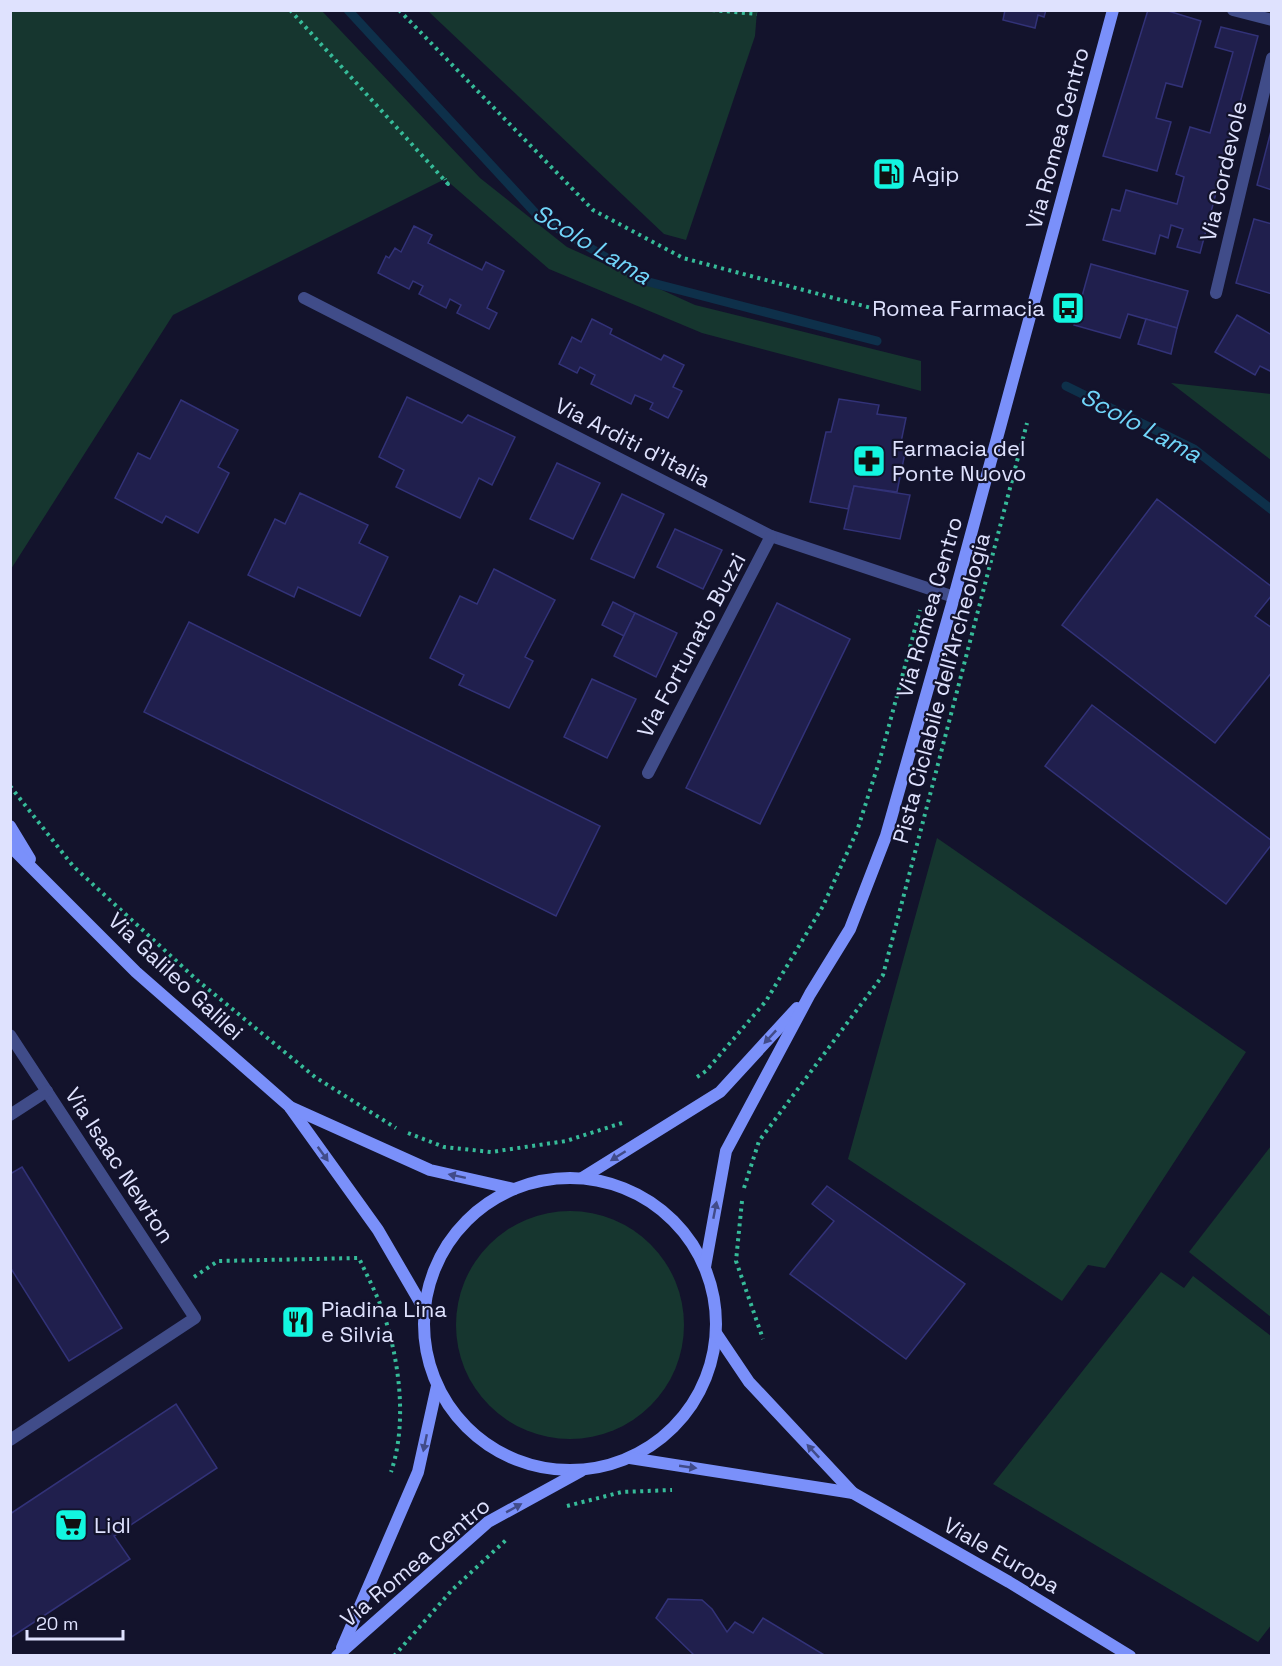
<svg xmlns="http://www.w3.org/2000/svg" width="1282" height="1666" font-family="'Space Grotesk',sans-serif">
  <rect width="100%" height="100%" fill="#13132c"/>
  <g fill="#16362f">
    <polygon points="11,10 322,11 480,178 567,247 695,305 921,361 921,391 702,333 549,269 445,179 173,315 11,569"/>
    <polygon points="428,11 757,11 755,36 686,240 664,234"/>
    <polygon points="1171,383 1271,394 1271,460"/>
    <polygon points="937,838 1246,1052 1105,1268 1088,1265 1062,1301 848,1159"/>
    <polygon points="1271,1146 1271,1317 1189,1252"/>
    <circle cx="570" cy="1325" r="114"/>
    <polygon points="1161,1272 1184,1288 1193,1276 1271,1336 1272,1624 1258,1642 993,1484"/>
  </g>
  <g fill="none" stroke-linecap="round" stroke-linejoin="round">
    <g stroke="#0e304a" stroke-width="9">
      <polyline points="348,10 539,217 645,281 877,341"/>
      <polyline points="1066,386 1194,449 1272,510"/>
    </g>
  </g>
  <g fill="#201f4d" stroke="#323278" stroke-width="1.5">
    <polygon points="1005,10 1046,10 1044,17 1038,15 1035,28 1003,20"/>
    <polygon points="1148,10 1165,10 1201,21 1182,87 1166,83 1156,118 1171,122 1157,171 1103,156"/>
    <polygon points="1221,27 1258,36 1200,253 1177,247 1183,229 1171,225 1168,238 1160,235 1155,254 1103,240 1112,209 1120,211 1126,190 1177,204 1184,177 1176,174 1190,127 1210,133 1233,52 1215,47"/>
    <polygon points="1271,131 1272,131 1272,190 1257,185"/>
    <polygon points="1254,219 1272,224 1272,294 1236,283"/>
    <polygon points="414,226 432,235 428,243 482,270 486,262 504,271 487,308 497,313 489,329 457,313 461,305 450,299 446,308 419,294 423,286 413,281 409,289 378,273 386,256 389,258 395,248 401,252"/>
    <polygon points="1091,264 1188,291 1177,328 1128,314 1120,338 1074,325"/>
    <polygon points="1237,315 1272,335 1272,369 1270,371 1260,366 1255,375 1215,352"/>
    <polygon points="592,319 612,329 610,334 661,360 664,355 684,365 673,387 682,391 668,418 650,409 653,403 635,395 631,404 591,384 595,375 580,367 577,373 559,364 572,337 581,342"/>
    <polygon points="1146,319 1177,328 1171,354 1138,344"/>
    <polygon points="407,397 462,423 468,415 515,437 492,485 479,478 460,518 396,487 404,470 379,457"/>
    <polygon points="839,399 879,405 877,414 906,418 900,447 906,448 897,492 854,486 848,509 810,502 826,432 831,432"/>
    <polygon points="181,400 238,430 218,467 229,473 198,533 166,516 162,523 115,498 138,453 150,459"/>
    <polygon points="557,463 600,483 573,539 530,519"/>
    <polygon points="854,486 910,495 900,539 844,529"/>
    <polygon points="300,493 368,525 359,543 388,557 360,616 298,587 294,597 248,575 275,519 285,524"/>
    <polygon points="622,494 664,514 634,578 591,559"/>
    <polygon points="1157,499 1272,587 1272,595 1255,616 1272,628 1272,672 1215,743 1062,625"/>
    <polygon points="675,529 722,550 703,589 657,567"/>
    <polygon points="494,569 555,600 525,657 533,661 509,708 459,685 464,675 430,658 460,596 477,604"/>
    <polygon points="613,602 635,613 624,636 602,625"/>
    <polygon points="777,603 850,639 760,824 686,788"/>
    <polygon points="635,613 677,633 656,677 614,656"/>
    <polygon points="189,622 600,826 556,916 144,712"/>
    <polygon points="592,679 636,699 607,758 564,737"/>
    <polygon points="1092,705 1272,841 1272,844 1226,904 1045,766"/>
    <polygon points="22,1167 122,1328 69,1361 10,1267 10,1174"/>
    <polygon points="827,1186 965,1284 906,1359 790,1274 834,1221 812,1204"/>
    <polygon points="176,1404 217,1468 114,1536 130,1559 10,1638 10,1514"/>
    <polygon points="668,1599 702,1600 712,1609 727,1632 735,1622 753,1633 763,1618 826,1656 695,1656 656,1618"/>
  </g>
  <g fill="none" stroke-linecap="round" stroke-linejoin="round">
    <g stroke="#36bb99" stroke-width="4" stroke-dasharray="3 4.5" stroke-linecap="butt">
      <polyline points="290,10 448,184 445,179"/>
      <polyline points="399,10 593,210 683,258 894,314"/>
      <polyline points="712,10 757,14"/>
      <polyline points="10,786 73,866 197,980 315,1077 396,1128"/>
      <polyline points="697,1077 706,1071 766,1001 823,906 857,831 880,759 920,610"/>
      <polyline points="408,1133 444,1147 491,1152 566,1141 625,1122"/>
      <polyline points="744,1188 759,1141 883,975 1027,423"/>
      <polyline points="742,1201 736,1261 763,1339"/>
      <path d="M 194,1277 L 218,1261 L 359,1258 C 368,1278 379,1298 385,1318 C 400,1365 407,1425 391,1472"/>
      <polyline points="567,1506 622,1492 672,1490"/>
      <polyline points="394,1656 452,1590 506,1540"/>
    </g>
    <g stroke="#404c89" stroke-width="12">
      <polyline points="1233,10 1272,20"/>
      <polyline points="1216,293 1272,58"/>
      <polyline points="304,298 771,536 954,597"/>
      <polyline points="648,773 771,536"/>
      <polyline points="10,1035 195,1318 10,1440"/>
      <polyline points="10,1115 47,1091"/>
    </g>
    <g stroke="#7a90fa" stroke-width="12">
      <polyline points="10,826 30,859"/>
      <polyline points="10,846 136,972 289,1106 378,1230 424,1309"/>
      <polyline points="290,1107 430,1170 514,1189"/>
      <polyline points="582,1178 720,1092 797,1008"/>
      <circle cx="570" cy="1324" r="146"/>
      <polyline points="705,1267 726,1151 810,994 850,929 886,836 954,597 1113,10"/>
      <polyline points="716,1333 749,1382 853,1493 1009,1582 1130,1656"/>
      <polyline points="630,1458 853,1493"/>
      <polyline points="342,1648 418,1472 437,1386"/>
      <polyline points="337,1656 488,1522 581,1471"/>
    </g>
  </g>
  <defs><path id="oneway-solid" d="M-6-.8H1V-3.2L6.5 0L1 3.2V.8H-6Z" transform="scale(1.5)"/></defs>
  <g fill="#414b89">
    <use href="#oneway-solid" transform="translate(770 1037) rotate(133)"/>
    <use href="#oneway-solid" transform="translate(323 1154) rotate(54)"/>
    <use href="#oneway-solid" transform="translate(618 1156) rotate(148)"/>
    <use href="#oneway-solid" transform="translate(457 1176) rotate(-168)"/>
    <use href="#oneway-solid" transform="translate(715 1210) rotate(-79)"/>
    <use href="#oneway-solid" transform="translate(425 1443) rotate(102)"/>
    <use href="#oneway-solid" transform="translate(813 1451) rotate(-133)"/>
    <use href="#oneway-solid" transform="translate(688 1467) rotate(8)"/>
    <use href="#oneway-solid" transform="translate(514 1508) rotate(-29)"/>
  </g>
  <defs>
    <symbol id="fuel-square" viewBox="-11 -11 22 22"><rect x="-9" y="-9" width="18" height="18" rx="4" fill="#12f6e0" stroke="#13132c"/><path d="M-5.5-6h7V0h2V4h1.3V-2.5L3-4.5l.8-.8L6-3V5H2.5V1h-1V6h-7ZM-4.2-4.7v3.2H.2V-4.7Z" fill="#111"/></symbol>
    <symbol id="bus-square" viewBox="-11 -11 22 22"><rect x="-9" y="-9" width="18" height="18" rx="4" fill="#12f6e0" stroke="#13132c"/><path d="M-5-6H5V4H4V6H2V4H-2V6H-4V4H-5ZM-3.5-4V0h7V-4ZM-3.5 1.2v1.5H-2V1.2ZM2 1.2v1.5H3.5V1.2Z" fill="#111"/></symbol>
    <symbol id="pharmacy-square" viewBox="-11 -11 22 22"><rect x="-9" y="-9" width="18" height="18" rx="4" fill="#12f6e0" stroke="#13132c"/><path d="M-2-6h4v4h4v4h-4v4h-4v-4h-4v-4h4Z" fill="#111"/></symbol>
    <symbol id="restaurant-square" viewBox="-11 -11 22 22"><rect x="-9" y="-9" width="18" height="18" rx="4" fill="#12f6e0" stroke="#13132c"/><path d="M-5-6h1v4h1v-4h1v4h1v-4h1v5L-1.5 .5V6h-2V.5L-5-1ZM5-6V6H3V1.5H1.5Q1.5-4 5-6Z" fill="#111"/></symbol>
    <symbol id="supermarket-square" viewBox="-11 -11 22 22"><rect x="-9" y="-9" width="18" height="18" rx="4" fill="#12f6e0" stroke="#13132c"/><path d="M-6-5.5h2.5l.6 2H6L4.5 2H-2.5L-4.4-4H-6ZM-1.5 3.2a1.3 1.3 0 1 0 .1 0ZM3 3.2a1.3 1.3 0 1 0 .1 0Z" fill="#111"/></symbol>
  </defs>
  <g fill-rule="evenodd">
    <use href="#fuel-square" x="870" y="155" width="38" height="38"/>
    <use href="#bus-square" x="1049" y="289" width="38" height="38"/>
    <use href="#pharmacy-square" x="850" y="442" width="38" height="38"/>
    <use href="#restaurant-square" x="279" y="1303" width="38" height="38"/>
    <use href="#supermarket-square" x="52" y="1506" width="38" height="38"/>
  </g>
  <g text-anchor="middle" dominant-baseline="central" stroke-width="4.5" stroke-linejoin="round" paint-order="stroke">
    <g font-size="22" fill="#dfe2fe" stroke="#13132c">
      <text transform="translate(1057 138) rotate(-75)">Via Romea Centro</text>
      <text transform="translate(1223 171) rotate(-77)">Via Cordevole</text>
      <text transform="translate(633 442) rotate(27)">Via Arditi d'Italia</text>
      <text transform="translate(929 607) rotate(-74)">Via Romea Centro</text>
      <text transform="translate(691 645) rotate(-62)">Via Fortunato Buzzi</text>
      <text transform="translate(941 688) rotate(-75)">Pista Ciclabile dell'Archeologia</text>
      <text transform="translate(176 976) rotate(43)">Via Galileo Galilei</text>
      <text transform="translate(120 1165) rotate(57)">Via Isaac Newton</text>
      <text transform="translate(1002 1555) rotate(30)">Viale Europa</text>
      <text transform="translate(415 1562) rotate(-40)">Via Romea Centro</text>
    </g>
    <g font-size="22" fill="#dfe2fe" stroke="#13132c" text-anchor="start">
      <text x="912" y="174">Agip</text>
      <text x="1045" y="308" text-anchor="end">Romea Farmacia</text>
      <text x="892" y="448">Farmacia del<tspan x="892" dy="25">Ponte Nuovo</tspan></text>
      <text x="321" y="1309">Piadina Lina<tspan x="321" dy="25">e Silvia</tspan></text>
      <text x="94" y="1525">Lidl</text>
    </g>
    <g font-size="24" font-style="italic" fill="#71d6fa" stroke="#13132c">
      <text transform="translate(592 244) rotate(31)">Scolo Lama</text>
      <text transform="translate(1141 425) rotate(28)">Scolo Lama</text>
    </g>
  </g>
  <rect width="1282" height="1666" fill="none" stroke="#dfe2fe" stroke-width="24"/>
  <path d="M27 1630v9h96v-9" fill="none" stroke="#dfe2fe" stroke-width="3"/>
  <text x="36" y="1630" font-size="18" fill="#dfe2fe" stroke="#13132c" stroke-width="4.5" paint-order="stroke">20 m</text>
</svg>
